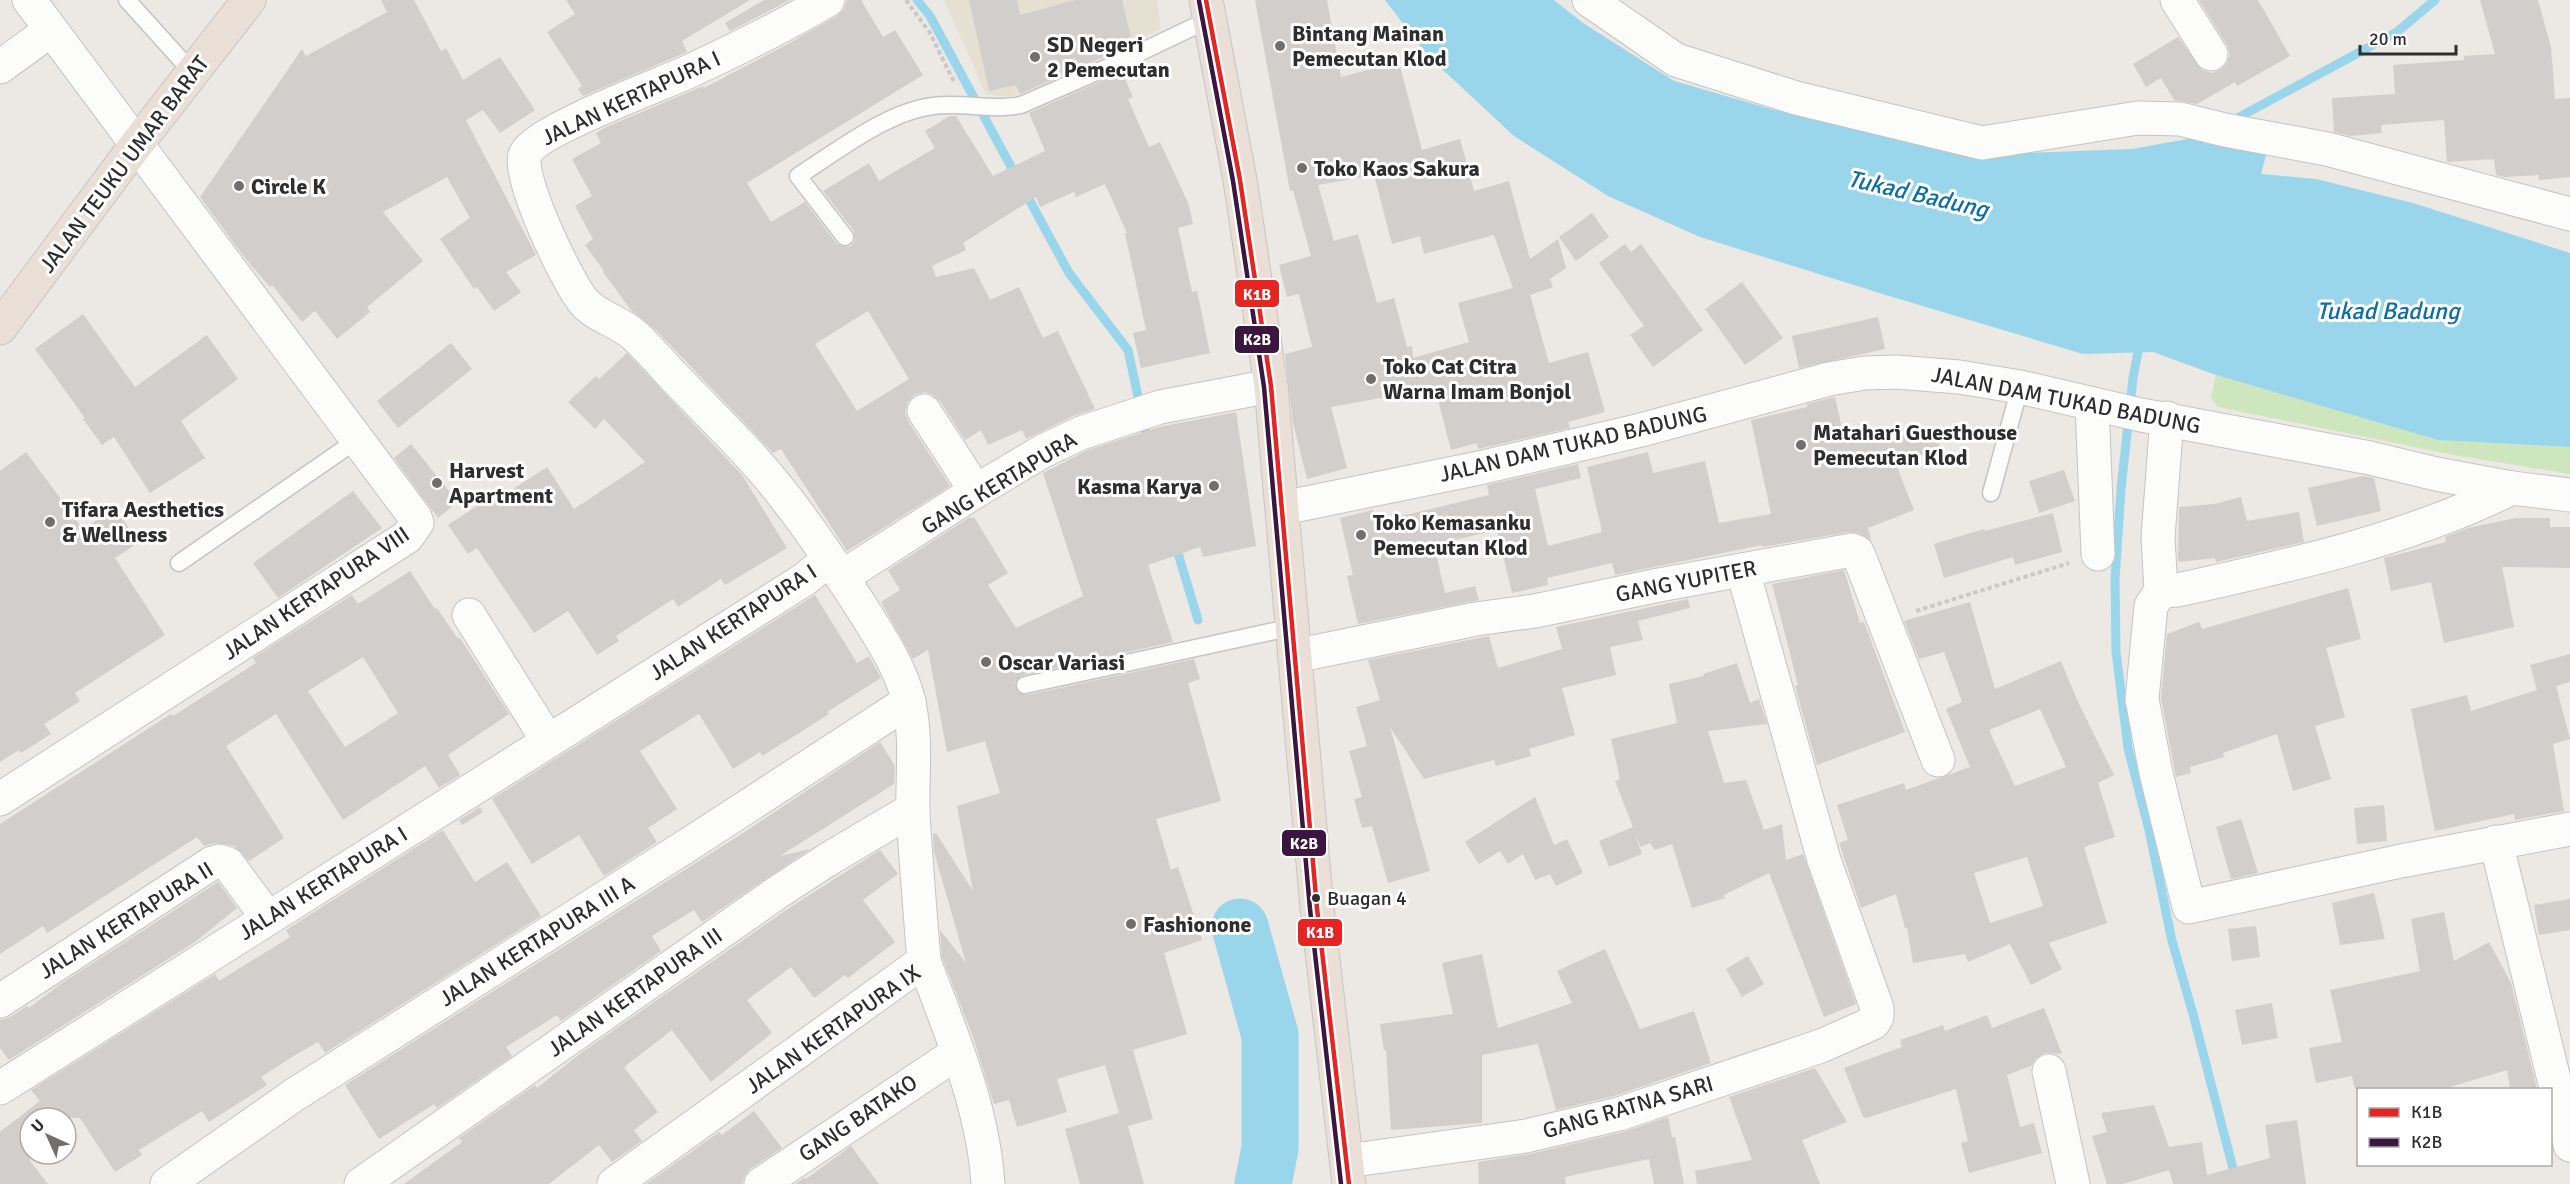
<svg xmlns="http://www.w3.org/2000/svg" width="2570" height="1184" font-family="Signika,sans-serif">
  <rect width="100%" height="100%" fill="#ece8e4"/>
  <polygon fill="#e6e0d3" points="944,0 1157,0 1161,29 1011,97 986,94"/>
  <polygon fill="#cee6be" points="2216,375 2438,440 2570,447 2570,474 2454,455 2218,407 2211,398"/>
  <polygon fill="#99d6ec" points="1385,0 1554,0 1583,23 1674,81 1771,109 1971,155 2132,149 2204,136 2268,148 2261,174 2316,179 2413,203 2570,253 2570,447 2438,440 2216,375 2153,352 2083,354 1889,296 1700,237 1608,196 1514,136 1428,56"/>
  <g fill="none" stroke-linecap="round" stroke-linejoin="round">
    <g stroke="#99d6ec" stroke-width="9">
      <polyline points="917,0 930,16 1016,176"/>
      <polyline points="2230,122 2397,32 2435,0"/>
      <polyline points="1024,190 1069,273 1128,350 1148,443"/>
      <polyline points="2140,341 2133,378 2121,489 2115,580 2116,652 2128,748 2149,830 2172,941 2193,1014 2237,1184"/>
      <polyline points="1175,543 1198,620"/>
    </g>
    <polyline stroke="#99d6ec" stroke-width="57" points="1240,927 1270,1035 1270,1148 1263,1184"/>
  </g>
  <g fill="#d1cecb" fill-rule="evenodd">
    <polygon points="381,0 414,0 441,51 446,48 463,80 500,57 535,110 500,133 483,110 466,120 536,255 506,272 521,292 494,311 477,287 474,289 440,239 470,218 447,177 383,212 423,261 367,307 370,312 337,339 315,311 302,322 272,285 270,287 245,258 200,197 302,49 306,56 387,12"/>
    <polygon points="566,0 750,0 682,41 687,52 583,96 578,89 582,86 547,32 575,14"/>
    <polygon points="764,0 790,0 730,31 725,23"/>
    <path d="M 847,0 L 861,0 L 883,37 L 895,30 L 923,75 L 747,183 L 771,222 L 805,202 L 837,244 L 846,247 L 851,246 L 855,240 L 854,231 L 823,191 L 869,163 L 879,181 L 935,148 L 925,131 L 950,116 L 956,116 L 993,176 L 1045,151 L 1029,113 L 1122,72 L 1133,97 L 1128,99 L 1149,147 L 1160,142 L 1189,205 L 1193,224 L 1178,228 L 1192,292 L 1197,291 L 1210,353 L 1141,368 L 1133,333 L 1146,330 L 1125,233 L 1127,233 L 1105,184 L 1076,197 L 1074,192 L 1040,207 L 1036,197 L 963,243 L 966,250 L 932,266 L 936,277 L 974,268 L 990,300 L 1019,287 L 1043,338 L 1058,331 L 1095,409 L 1073,416 L 1026,439 L 1022,430 L 988,445 L 981,430 L 965,440 L 940,401 L 933,395 L 924,392 L 914,395 L 907,403 L 905,413 L 908,421 L 950,486 L 847,551 L 781,449 L 773,453 L 657,331 L 631,310 L 603,272 L 604,271 L 585,245 L 593,239 L 575,206 L 592,196 L 572,159 L 601,143 L 596,133 L 604,128 L 703,86 L 704,88 L 786,45 L 837,16 L 844,9 ZM 868,311 L 909,379 L 857,411 L 815,344 Z"/>
    <polygon points="969,0 1017,0 1020,15 1075,0 1122,0 1131,37 1109,43 1113,53 1020,94 1016,85 989,91"/>
    <path d="M 1255,0 L 1327,0 L 1341,77 L 1399,62 L 1422,150 L 1460,139 L 1474,191 L 1509,181 L 1530,259 L 1558,239 L 1566,268 L 1550,279 L 1553,287 L 1530,295 L 1549,363 L 1588,352 L 1605,412 L 1568,422 L 1570,428 L 1478,449 L 1477,443 L 1451,450 L 1435,388 L 1331,407 L 1347,468 L 1307,479 L 1293,423 L 1285,354 L 1312,347 L 1299,294 L 1287,297 L 1279,265 L 1311,256 L 1293,190 L 1290,191 ZM 1374,175 L 1392,244 L 1420,236 L 1424,254 L 1494,235 L 1513,288 L 1458,303 L 1469,342 L 1413,358 L 1412,346 L 1407,347 L 1394,298 L 1377,303 L 1358,234 L 1334,241 L 1318,185 Z"/>
    <polygon points="2199,0 2258,0 2290,56 2237,86 2235,82 2197,104 2174,100 2161,78 2146,87 2133,64 2178,37 2202,70 2212,73 2221,69 2227,63 2230,54 2227,45"/>
    <polygon points="2480,0 2538,0 2551,47 2555,99 2570,98 2570,177 2539,180 2539,175 2504,177 2496,175 2494,159 2447,162 2444,120 2381,125 2382,133 2350,136 2334,132 2332,98 2395,94 2393,65 2464,60 2464,56 2495,54"/>
    <polygon points="1592,213 1609,237 1576,261 1559,237"/>
    <polygon points="1625,244 1631,252 1641,244 1703,330 1653,367 1630,335 1644,326 1599,263"/>
    <polygon points="1742,282 1783,338 1745,365 1705,309"/>
    <polygon points="83,314 135,387 207,335 238,379 181,421 205,458 150,493 114,437 102,445 83,419 85,418 35,349"/>
    <polygon points="1878,317 1885,349 1799,368 1792,336"/>
    <polygon points="451,343 472,369 398,428 377,401"/>
    <polygon points="627,353 742,475 787,548 725,585 721,579 678,607 673,599 616,636 619,641 597,655 568,611 534,633 477,548 468,554 448,525 504,488 507,493 547,467 574,509 645,462 604,419 595,429 568,402 596,376 599,379"/>
    <polygon points="1835,397 1843,433 1870,427 1873,443 1935,427 1941,450 1895,462 1914,510 1868,528 1871,540 1859,533 1849,532 1762,547 1762,545 1615,575 1612,563 1547,578 1548,585 1512,593 1497,530 1434,545 1445,593 1475,586 1479,600 1358,624 1347,576 1353,575 1340,518 1373,510 1375,521 1414,513 1489,495 1487,485 1578,464 1581,478 1535,489 1548,546 1602,532 1587,467 1648,452 1653,473 1705,461 1719,523 1771,514 1751,420 1807,407 1807,404"/>
    <polygon points="1236,412 1256,546 1203,557 1200,547 1148,565 1173,642 1023,675 1015,682 1018,692 1027,695 1194,659 1200,679 1188,683 1221,801 1156,819 1171,870 1178,867 1202,940 1164,953 1187,1034 1133,1050 1153,1119 1128,1126 1144,1184 1080,1184 1065,1129 1119,1113 1105,1065 1057,1079 1067,1112 1017,1127 1009,1100 994,1104 973,1037 942,957 940,930 966,963 934,852 933,834 936,833 973,891 957,806 1000,793 985,741 947,752 928,650 913,659 881,602 900,590 888,570 970,517 971,519 974,517 1008,573 988,585 1016,628 1083,596 1043,473 1088,450 1159,427"/>
    <polygon points="411,444 458,502 438,518 394,458"/>
    <polygon points="26,452 83,529 116,508 138,543 115,558 165,635 75,693 80,701 44,724 51,734 21,753 19,750 0,762 0,471"/>
    <polygon points="2064,470 2075,501 2039,513 2029,481"/>
    <polygon points="2363,476 2374,478 2381,511 2317,526 2308,488"/>
    <polygon points="353,491 382,528 278,598 253,563"/>
    <polygon points="2241,497 2247,521 2299,512 2304,542 2216,562 2215,558 2178,562 2179,507 2214,504"/>
    <polygon points="2053,513 2062,552 2015,565 2013,557 1944,578 1934,544 1984,529 1985,531"/>
    <polygon points="2516,518 2550,518 2550,527 2570,527 2570,568 2502,567 2514,627 2444,643 2431,582 2391,591 2384,558 2446,542 2445,537 2468,528"/>
    <polygon points="1844,570 1860,623 1864,622 1905,732 1817,765 1795,686 1798,685 1772,584"/>
    <path d="M 410,571 L 435,609 L 437,608 L 458,639 L 460,638 L 509,714 L 448,755 L 460,775 L 439,788 L 425,766 L 343,820 L 276,714 L 226,746 L 284,838 L 249,861 L 234,846 L 215,843 L 204,846 L 197,837 L 47,933 L 43,926 L 0,954 L 0,824 L 171,714 L 173,716 L 256,663 L 253,658 L 352,595 L 358,604 ZM 363,657 L 398,713 L 345,747 L 308,691 Z"/>
    <polygon points="2348,588 2361,639 2326,648 2345,717 2315,726 2331,779 2293,791 2277,734 2223,753 2224,757 2190,767 2191,773 2176,777 2161,698 2167,634 2199,622 2202,629"/>
    <polygon points="815,595 857,663 869,656 881,678 827,712 829,714 807,728 762,756 760,752 733,769 699,714 640,751 677,809 648,828 657,842 604,876 579,835 532,864 492,799"/>
    <polygon points="1688,599 1690,608 1638,621 1643,640 1610,647 1616,675 1562,688 1575,735 1529,749 1531,756 1496,766 1494,760 1424,779 1390,727 1430,871 1388,883 1372,826 1362,828 1354,799 1362,797 1349,751 1367,746 1356,707 1380,700 1368,660 1489,636 1498,668 1562,649 1556,627"/>
    <path d="M 1970,602 L 1995,689 L 2061,661 L 2078,702 L 2114,775 L 2098,783 L 2115,837 L 2084,847 L 2107,923 L 2049,943 L 2062,969 L 2031,985 L 2010,944 L 1968,962 L 1965,954 L 1913,963 L 1907,928 L 1905,928 L 1896,894 L 1861,908 L 1839,843 L 1848,840 L 1837,805 L 1904,783 L 1906,790 L 1970,767 L 1946,709 L 1962,702 L 1944,652 L 1919,659 L 1904,621 ZM 2040,709 L 2066,767 L 2015,786 L 1989,730 ZM 2027,857 L 2043,906 L 1990,923 L 1974,873 Z"/>
    <polygon points="2570,654 2570,682 2556,686 2570,739 2553,744 2564,811 2515,820 2514,814 2435,831 2411,709 2467,695 2471,711 2537,690 2530,665"/>
    <polygon points="1737,663 1750,703 1759,699 1767,724 1708,731 1724,783 1746,780 1764,830 1782,824 1786,860 1803,854 1856,1004 1824,1017 1769,873 1724,895 1725,898 1692,908 1672,844 1655,850 1650,843 1641,847 1635,834 1642,854 1609,867 1599,841 1633,827 1615,781 1620,779 1611,739 1677,723 1669,684 1704,676 1703,674"/>
    <polygon points="880,742 895,766 894,784 780,856 810,849 702,922 694,910 652,936 661,951 561,1021 557,1015 506,1047 512,1056 437,1108 434,1104 379,1139 345,1085 743,833"/>
    <polygon points="1535,797 1554,845 1567,839 1583,873 1556,886 1550,874 1535,880 1523,854 1508,864 1500,851 1479,864 1465,842"/>
    <polygon points="2384,805 2387,841 2357,844 2354,808"/>
    <polygon points="480,807 483,812 462,825 459,820"/>
    <polygon points="2241,819 2258,873 2231,879 2216,827"/>
    <polygon points="443,830 475,882 507,862 541,916 325,1053 318,1042 297,1054 261,1077 267,1085 209,1122 202,1111 139,1150 142,1155 115,1172 80,1118 30,1118 30,1161 48,1184 0,1184 0,1132 40,1101 31,1090 215,974 219,981 290,937 286,930"/>
    <polygon points="880,850 898,874 863,900 895,942 848,978 845,975 814,998 791,967 747,1000 772,1033 711,1082 672,1030 624,1067 658,1112 634,1130 642,1141 612,1162 599,1145 549,1184 404,1184 462,1142 459,1138 535,1085 537,1088 581,1053 789,908"/>
    <polygon points="218,882 237,908 195,942 9,1060 0,1048 0,1020 10,1017 27,1006 29,1008 62,983"/>
    <polygon points="2374,893 2385,939 2340,945 2332,903"/>
    <polygon points="2570,899 2570,930 2539,935 2534,905"/>
    <polygon points="2444,912 2454,961 2489,942 2511,983 2537,1089 2510,1089 2507,1070 2443,1089 2355,1089 2352,1076 2316,1083 2309,1048 2342,1042 2330,990 2420,971 2411,919"/>
    <polygon points="2256,926 2260,957 2232,961 2228,929"/>
    <polygon points="1605,949 1640,1029 1694,1011 1711,1063 1614,1096 1556,1110 1538,1044 1482,1055 1482,1123 1391,1130 1386,1050 1384,1051 1380,1024 1453,1014 1442,963 1482,954 1498,1028 1572,1003 1557,971"/>
    <polygon points="1748,956 1764,984 1742,997 1726,969"/>
    <polygon points="2272,1003 2278,1038 2242,1045 2235,1010"/>
    <polygon points="2044,1008 2062,1054 2045,1053 2036,1058 2031,1066 2007,1075 2020,1127 2034,1123 2042,1153 1969,1173 1961,1143 1968,1141 1956,1089 1866,1118 1863,1117 1844,1068 1902,1047 1900,1040 1943,1025 1945,1031 1987,1015 1992,1028"/>
    <polygon points="1815,1068 1847,1122 1802,1140 1820,1184 1697,1184 1695,1171 1752,1160 1729,1097"/>
    <polygon points="2154,1105 2169,1147 2202,1142 2207,1175 2270,1158 2265,1125 2297,1120 2306,1184 2173,1184 2169,1170 2123,1184 2107,1184 2092,1136 2107,1132 2101,1113"/>
    <polygon points="754,1111 782,1148 750,1169 745,1175 742,1184 646,1184 719,1132 722,1135"/>
    <polygon points="1668,1117 1672,1137 1675,1137 1684,1184 1654,1184 1649,1159 1565,1177 1566,1184 1479,1184 1478,1162 1530,1154 1623,1132"/>
    <polygon points="851,1146 879,1184 795,1184 804,1178 806,1179"/>
  </g>
  <g fill="none" stroke-linecap="round" stroke-linejoin="round">
    <defs>
      <g id="lane">
        <polyline points="127,0 192,72"/>
        <path d="M 845,237 L 798,176 C 838,151 886,112 933,106 C 963,102 991,111 1021,105 L 1122,61 L 1210,19"/>
        <polyline points="1991,493 2020,387"/>
        <polyline points="179,563 357,440"/>
        <polyline points="1025,685 1293,627"/>
      </g>
      <g id="street">
        <path d="M 828,0 C 784,26 737,49 690,71 C 662,84 534,131 525,155 C 516,175 568,284 584,302 C 597,317 618,321 633,334 C 647,346 660,362 673,376 C 697,400 721,425 745,450 C 789,497 825,551 860,605 C 879,635 902,669 909,703 C 917,740 912,776 913,813 C 916,862 920,912 924,961"/>
        <polyline points="1589,0 1676,60 1796,98 1982,143 2138,118 2180,119 2225,130 2327,149 2570,214"/>
        <polyline points="2177,0 2211,54"/>
        <polyline points="0,67 51,30"/>
        <polyline points="2092,404 2098,554"/>
        <polyline points="924,411 976,491"/>
        <polyline points="2167,418 2158,537 2161,591 2151,606 2142,699 2156,773 2189,907 2401,861 2570,829"/>
        <polyline points="842,577 976,491 1043,451 1081,433 1160,407 1271,386"/>
        <path d="M 2161,591 L 2178,590 C 2292,565 2407,540 2512,488"/>
        <polyline points="469,615 548,741"/>
        <polyline points="1295,656 1476,619 1535,611 1659,585 1852,550 1857,552 1861,561 1938,760"/>
        <polyline points="0,799 407,537 417,523 415,517 29,0"/>
        <polyline points="2496,842 2570,1145"/>
        <polyline points="0,1001 212,863 219,861 228,864 267,917"/>
        <polyline points="2049,1071 2073,1184"/>
        <polyline points="0,1088 805,579 829,559"/>
        <polyline points="1347,1161 1526,1136 1619,1114 1821,1046 1873,1023 1877,1017 1877,1008 1824,860 1743,571"/>
        <polyline points="167,1184 294,1095 691,843 909,701"/>
        <polyline points="361,1184 778,892 827,860 913,809"/>
        <path d="M 614,1184 L 924,961 C 951,1034 983,1106 988,1184"/>
        <polyline points="761,1184 957,1053"/>
      </g>
      <polyline id="secondary" points="1283,508 1479,468 1641,430 1829,379 1864,373 1896,372 1959,377 2020,387 2141,415 2370,458 2436,474 2512,488 2570,495"/>
      <g id="highway">
        <polyline points="1206,0 1240,180 1271,386 1317,908 1349,1184"/>
        <polyline points="0,328 136,145 249,0"/>
      </g>
    </defs>
    <use href="#lane" stroke="#c5c4c5" stroke-width="19"/>
    <use href="#street" stroke="#c5c4c5" stroke-width="35"/>
    <use href="#secondary" stroke="#c5c4c5" stroke-width="35"/>
    <use href="#highway" stroke="#c6c5c4" stroke-width="35"/>
    <g stroke="#c9c9c8" stroke-width="4" stroke-dasharray="4.5 3" stroke-linecap="butt">
      <polyline points="906,0 930,33 954,82"/>
      <polyline points="1916,611 2069,563"/>
    </g>
    <use href="#lane" stroke="#fcfcfb" stroke-width="16"/>
    <use href="#street" stroke="#fcfcfb" stroke-width="33"/>
    <use href="#secondary" stroke="#fcfcfb" stroke-width="33"/>
    <use href="#highway" stroke="#eadfd6" stroke-width="33"/>
    <defs>
      <polyline id="bus-1" points="1206,0 1240,180 1271,386 1317,908 1349,1184"/>
      <polyline id="bus-2" points="1199,1 1233,181 1264,387 1310,909 1341,1184"/>
    </defs>
    <use href="#bus-1" stroke="#fff" stroke-width="9"/>
    <use href="#bus-2" stroke="#fff" stroke-width="9"/>
    <use href="#bus-1" stroke="#e52522" stroke-width="4.5"/>
    <use href="#bus-2" stroke="#3b163f" stroke-width="4.5"/>
  </g>
  <g fill="#706f6e" stroke="#fff" stroke-width="2">
    <circle cx="1280" cy="46" r="6"/>
    <circle cx="1035" cy="57" r="6"/>
    <circle cx="1302" cy="168" r="6"/>
    <circle cx="239" cy="186" r="6"/>
    <circle cx="1371" cy="379" r="6"/>
    <circle cx="1801" cy="445" r="6"/>
    <circle cx="437" cy="483" r="6"/>
    <circle cx="1214" cy="486" r="6"/>
    <circle cx="50" cy="522" r="6"/>
    <circle cx="1361" cy="535" r="6"/>
    <circle cx="986" cy="662" r="6"/>
    <circle cx="1131" cy="924" r="6"/>
  </g>
  <circle fill="#2e2e2e" stroke="#fff" stroke-width="2" cx="1316" cy="898" r="5"/>
  <g text-anchor="middle" dominant-baseline="central" stroke-width="6" stroke-linejoin="round" paint-order="stroke">
    <g font-size="20" fill="#2e2e2e" stroke="#fff" text-anchor="start">
      <text x="1327" y="898">Buagan 4</text>
    </g>
    <g font-size="22" font-weight="bold" fill="#2e2e2e" stroke="#fff" text-anchor="start">
      <text x="1292" y="33">Bintang Mainan<tspan x="1292" dy="25">Pemecutan Klod</tspan></text>
      <text x="1047" y="44">SD Negeri<tspan x="1047" dy="25">2 Pemecutan</tspan></text>
      <text x="1314" y="168">Toko Kaos Sakura</text>
      <text x="251" y="186">Circle K</text>
      <text x="1383" y="366">Toko Cat Citra<tspan x="1383" dy="25">Warna Imam Bonjol</tspan></text>
      <text x="1813" y="432">Matahari Guesthouse<tspan x="1813" dy="25">Pemecutan Klod</tspan></text>
      <text x="449" y="470">Harvest<tspan x="449" dy="25">Apartment</tspan></text>
      <text x="1202" y="486" text-anchor="end">Kasma Karya</text>
      <text x="62" y="509">Tifara Aesthetics<tspan x="62" dy="25">&amp; Wellness</tspan></text>
      <text x="1373" y="522">Toko Kemasanku<tspan x="1373" dy="25">Pemecutan Klod</tspan></text>
      <text x="998" y="662">Oscar Variasi</text>
      <text x="1143" y="924">Fashionone</text>
    </g>
    <g font-size="22" fill="#2e2e2e" stroke="#fff">
      <text transform="translate(631 98) rotate(-25)">JALAN KERTAPURA I</text>
      <text transform="translate(124 164) rotate(-53)">JALAN TEUKU UMAR BARAT</text>
      <text transform="translate(2066 400) rotate(11)">JALAN DAM TUKAD BADUNG</text>
      <text transform="translate(1573 444) rotate(-13)">JALAN DAM TUKAD BADUNG</text>
      <text transform="translate(999 483) rotate(-31)">GANG KERTAPURA</text>
      <text transform="translate(1686 581) rotate(-11)">GANG YUPITER</text>
      <text transform="translate(316 593) rotate(-34)">JALAN KERTAPURA VIII</text>
      <text transform="translate(733 622) rotate(-33)">JALAN KERTAPURA I</text>
      <text transform="translate(323 883) rotate(-32)">JALAN KERTAPURA I</text>
      <text transform="translate(126 920) rotate(-32)">JALAN KERTAPURA II</text>
      <text transform="translate(537 941) rotate(-32)">JALAN KERTAPURA III A</text>
      <text transform="translate(635 992) rotate(-35)">JALAN KERTAPURA III</text>
      <text transform="translate(833 1029) rotate(-35)">JALAN KERTAPURA IX</text>
      <text transform="translate(1628 1107) rotate(-16)">GANG RATNA SARI</text>
      <text transform="translate(858 1118) rotate(-34)">GANG BATAKO</text>
    </g>
    <g font-size="24" font-style="italic" fill="#0d6fa3" stroke="#fff">
      <text transform="translate(1918 194) rotate(13)">Tukad Badung</text>
      <text x="2388" y="311">Tukad Badung</text>
    </g>
  </g>
  <g stroke="#fff" stroke-width="2">
    <rect x="1234" y="279" width="46" height="29" rx="6" fill="#e52522"/>
    <rect x="1234" y="325" width="46" height="29" rx="6" fill="#3b163f"/>
    <rect x="1281" y="829" width="46" height="28" rx="6" fill="#3b163f"/>
    <rect x="1297" y="918" width="46" height="29" rx="6" fill="#e52522"/>
  </g>
  <g font-size="16" text-anchor="middle" font-weight="bold" fill="#fff">
    <text x="1257" y="300">K1B</text>
    <text x="1257" y="345">K2B</text>
    <text x="1304" y="849">K2B</text>
    <text x="1320" y="938">K1B</text>
  </g>
  <rect x="2357" y="1088" width="195" height="78" fill="#ffffff" stroke="#ababab" stroke-width="1.5"/>
  <rect x="2369" y="1108" width="30" height="9" fill="#e52522" stroke="#ababab" stroke-width="1.5"/>
  <text x="2411" y="1118" font-size="18" fill="#2e2e2e">K1B</text>
  <rect x="2369" y="1138" width="30" height="9" fill="#3b163f" stroke="#ababab" stroke-width="1.5"/>
  <text x="2411" y="1148" font-size="18" fill="#2e2e2e">K2B</text>
  <g transform="translate(48 1136) rotate(315)"><circle r="28" fill="#ffffff" stroke="#ababab" stroke-width="1.5"/>
  <path d="M0-4.5L10 22L0 15L-10 22Z" fill="#706f6e"/>
  <text y="-9" font-size="16" font-weight="bold" text-anchor="middle" fill="#2e2e2e">U</text>
  </g>
  <path d="M2360 45v9h96v-9" fill="none" stroke="#2e2e2e" stroke-width="3"/>
  <text x="2369" y="45" font-size="18" fill="#2e2e2e" stroke="#ffffff" stroke-width="4.5" paint-order="stroke">20 m</text>
</svg>
